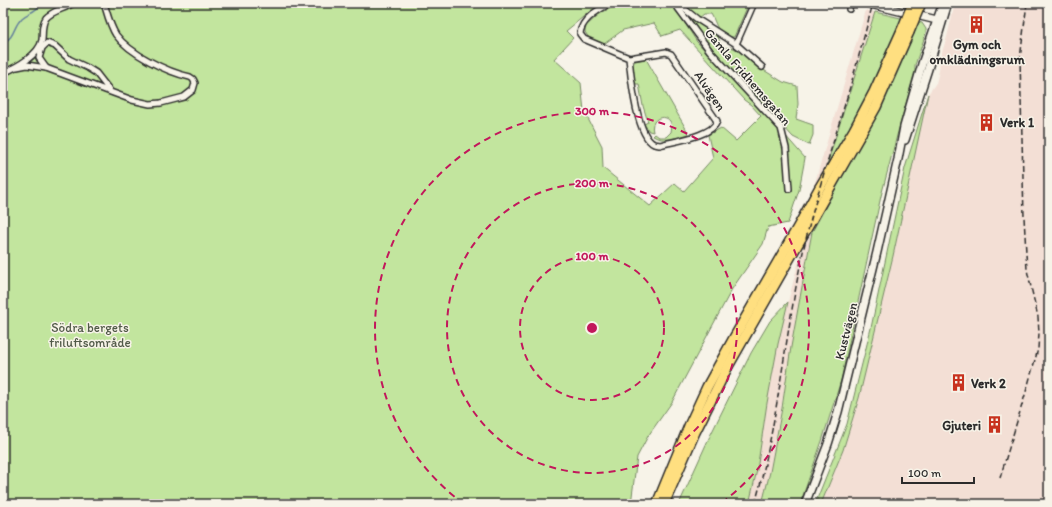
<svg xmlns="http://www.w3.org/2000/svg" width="1052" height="507" font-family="Itim,sans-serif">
  <rect width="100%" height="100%" fill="#f7f3e8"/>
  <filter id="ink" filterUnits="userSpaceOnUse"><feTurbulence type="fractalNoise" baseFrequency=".025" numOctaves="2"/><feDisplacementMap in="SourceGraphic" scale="8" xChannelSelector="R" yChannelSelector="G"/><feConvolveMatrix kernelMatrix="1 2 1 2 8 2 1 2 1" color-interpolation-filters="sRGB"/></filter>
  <g filter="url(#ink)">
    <g fill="#f3dfd5">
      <polygon points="955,3 1049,3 1049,504 821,504 843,450 859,398 893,256 928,94 936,83 939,71 940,58 947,37"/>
      <polygon points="866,10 875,12 823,177 810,199"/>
      <polygon points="812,232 770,472 762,504 749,504 757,470 767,403 778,344 788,302 801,252"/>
    </g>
    <g fill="#c2e59e" stroke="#768864">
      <path d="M 3,3 L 600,3 L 566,31 L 573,38 L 554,59 L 581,83 L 584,111 L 602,146 L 603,168 L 650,206 L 675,183 L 684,191 L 713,158 L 708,135 L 721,128 L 736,141 L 761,116 L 751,105 L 744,100 L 680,30 L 662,36 L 654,23 L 623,30 L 604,44 L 589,38 L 585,32 L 586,26 C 591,22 597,15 603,12 C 624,0 649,3 672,3 L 697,42 L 784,134 L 805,158 L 799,190 L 788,223 L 768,227 L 763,244 L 732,289 L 672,402 L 648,436 L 637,457 L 631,504 L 3,504 Z"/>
      <path d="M 682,3 L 749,3 L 734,37 C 717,37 717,24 711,14 L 704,14 L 699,18 L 683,6 Z"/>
      <polygon points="875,12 922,23 926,29 926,33 915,65 915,71 900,124 881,196 841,380 822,441 800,504 762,504 770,472 782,408 791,347 812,232 878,110 916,29 902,25 871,92 823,177"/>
      <polygon points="692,17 718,35 720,44 722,46 726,48 731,47 740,51 762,69 783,82 797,86 798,104 796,119 813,125 813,135 809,145 793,137 702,38 689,19"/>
      <path d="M 646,59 L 689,134 C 677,137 664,143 653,136 L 655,134 L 659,137 L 666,137 L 671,132 C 676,111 648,114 653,132 L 649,131 L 644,124 L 648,122 L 643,106 L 639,84 L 635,84 L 632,65 L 635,61 Z"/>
      <polygon points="928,94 893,256 859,398 843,450 821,504 815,504 847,424 871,328 905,168"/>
      <polygon points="788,302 778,344 767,403 757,470 749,504 679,504 709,438 751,353 770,321"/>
    </g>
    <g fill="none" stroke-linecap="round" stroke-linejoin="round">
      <path stroke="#66839c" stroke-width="1.5" d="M 3,43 C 16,36 12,28 22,18 C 29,12 35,13 42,3"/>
      <defs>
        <g id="street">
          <path d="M 104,3 C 107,13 110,26 116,35 C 130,54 167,72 190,77 L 193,79 L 195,83 L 193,90 L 184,97 L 161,103 L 150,104 L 132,100 L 46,68 L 39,58 L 42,48 L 47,43 L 55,46 L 69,59 L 88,68 L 96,73 L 110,91"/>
          <path d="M 611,3 C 599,9 581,19 580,34 L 584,39 L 629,58 C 631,76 636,136 654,144 C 655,144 659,145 660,145 C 674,141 713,136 717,121 L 671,54 L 666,52 L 629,58"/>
          <polyline points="677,3 697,19 736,44 762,67"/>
          <polyline points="678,8 710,51 781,128 786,148 789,189"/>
          <polyline points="849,9 850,3"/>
          <polyline points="736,44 754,3"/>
          <polyline points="17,67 27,65 46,68"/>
          <path d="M 3,73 C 17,67 39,55 42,40 C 43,32 41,25 46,18 C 53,10 65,9 73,3"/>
        </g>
        <g id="secondary">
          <polyline points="866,3 941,21"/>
          <polyline points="905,140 928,69 948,3"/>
          <polyline points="805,504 828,444 838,412 877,252 898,159 904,127 922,64 943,3"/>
        </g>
        <g id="highway">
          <polyline points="657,504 689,426 707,387 734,338 798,227 820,187 854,130 874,92 902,30"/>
          <polyline points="664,504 695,432 727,368 876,107 909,32"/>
        </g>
      </defs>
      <use href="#street" stroke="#2b2b2b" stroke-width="8"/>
      <use href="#secondary" stroke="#2b2b2b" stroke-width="10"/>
      <use href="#highway" stroke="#2b2b2b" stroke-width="12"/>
      <use href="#street" stroke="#f7f3e8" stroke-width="5"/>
      <use href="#secondary" stroke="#f7f3e8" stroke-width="7"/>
      <use href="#highway" stroke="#ffdf80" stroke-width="9"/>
      <g stroke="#2b2b2b" stroke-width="1.5" stroke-dasharray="6 3" stroke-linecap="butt">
        <polyline points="1000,478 1028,385 1038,349 1039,333 1038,317 1027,270 1024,217 1020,59 1027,3"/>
        <path d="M 755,504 C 777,426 784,345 800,266 C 812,207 831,151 848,94 C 857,64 865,33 873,3"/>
      </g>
      <defs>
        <g id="highway-bridge">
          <polyline points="902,30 913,3"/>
          <polyline points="909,32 921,3"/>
        </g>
      </defs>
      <use href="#highway-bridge" stroke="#2b2b2b" stroke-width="12" stroke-linecap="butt"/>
      <use href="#highway-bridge" stroke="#ffdf80" stroke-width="9"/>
    </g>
  </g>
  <g fill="none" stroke="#c2185b" stroke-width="2" stroke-dasharray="7 5">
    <circle cx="592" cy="328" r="72"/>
    <circle cx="592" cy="328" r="145"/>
    <path d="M464 504A217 217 0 1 1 720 504"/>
  </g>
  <defs>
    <symbol id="building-bare" viewBox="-9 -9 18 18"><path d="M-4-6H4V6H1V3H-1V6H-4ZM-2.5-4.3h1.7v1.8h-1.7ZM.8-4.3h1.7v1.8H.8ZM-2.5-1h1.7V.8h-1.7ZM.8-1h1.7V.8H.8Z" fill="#c8321e" stroke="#f7f3e8" stroke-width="2.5" paint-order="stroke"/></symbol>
  </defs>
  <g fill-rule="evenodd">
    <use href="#building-bare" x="964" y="12" width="25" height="25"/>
    <use href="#building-bare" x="974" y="110" width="25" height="25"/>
    <use href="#building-bare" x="946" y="370" width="25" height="25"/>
    <use href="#building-bare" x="982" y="412" width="25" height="25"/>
  </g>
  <g text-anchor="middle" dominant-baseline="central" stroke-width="3" stroke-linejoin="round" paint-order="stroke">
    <g font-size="13" font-weight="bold" fill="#2b2b2b" stroke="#f7f3e8" text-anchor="start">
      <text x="977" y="44" text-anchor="middle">Gym och<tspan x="977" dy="15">omklädningsrum</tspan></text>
      <text x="1000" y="122">Verk 1</text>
      <text x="971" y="383">Verk 2</text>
      <text x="981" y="425" text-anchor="end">Gjuteri</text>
    </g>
    <g font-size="13" fill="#2b2b2b" stroke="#f7f3e8">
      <text transform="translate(748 77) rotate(49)">Gamla Fridhemsgatan</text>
      <text transform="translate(710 91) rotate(56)">Alvägen</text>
      <text transform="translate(846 331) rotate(-76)">Kustvägen</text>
    </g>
    <g font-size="13" fill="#515a48" stroke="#f7f3e8">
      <text x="90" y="327">Södra bergets<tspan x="90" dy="15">friluftsområde</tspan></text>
    </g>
  </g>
  <circle cx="592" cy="328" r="6" fill="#c2185b" stroke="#f7f3e8" stroke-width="2"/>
  <g font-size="12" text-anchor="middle" font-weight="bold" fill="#c2185b" stroke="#f7f3e8" stroke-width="3" stroke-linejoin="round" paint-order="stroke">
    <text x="592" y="115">300 m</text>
    <text x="592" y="187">200 m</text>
    <text x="592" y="260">100 m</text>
  </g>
  <rect width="1052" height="507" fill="none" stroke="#f7f3e8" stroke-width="16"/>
  <rect x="8" y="8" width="1036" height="491" fill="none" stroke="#2b2b2b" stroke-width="1.5" filter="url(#ink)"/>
  <path d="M902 477v6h72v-6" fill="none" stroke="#2b2b2b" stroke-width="2"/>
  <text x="908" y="477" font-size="12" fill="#2b2b2b" stroke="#f7f3e8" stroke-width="3" paint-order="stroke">100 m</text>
</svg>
